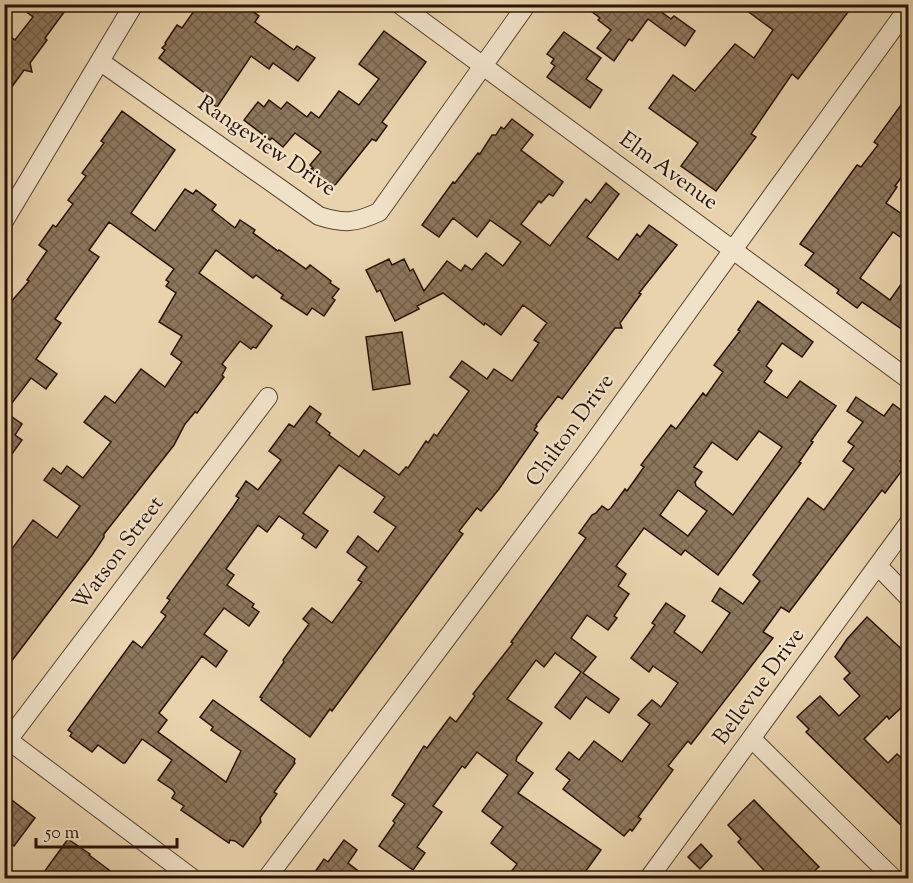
<svg xmlns="http://www.w3.org/2000/svg" width="913" height="883" font-family="'Sorts Mill Goudy',serif">
  <defs>
    <pattern id="building-cross-hatch" width="8" height="8" patternUnits="userSpaceOnUse" patternTransform="scale(1.5)"><rect width="8" height="8" fill="#8c775c"/><path d="M0 0l8 8M0 8l8-8" fill="none" stroke="#72604a"/></pattern>
  </defs>
  <rect width="100%" height="100%" fill="#e8d3ac"/>
  <filter id="stains"><feTurbulence type="fractalNoise" baseFrequency=".00333" numOctaves="4"/><feColorMatrix values="0 0 0 0 .2 0 0 0 0 .09 0 0 0 0 .02 0 0 0 .5 -.17"/></filter>
  <radialGradient id="worn" r=".72"><stop offset=".6" stop-color="#630" stop-opacity="0"/><stop offset="1" stop-color="#630" stop-opacity=".3"/></radialGradient>
  <g fill="url(#building-cross-hatch)" stroke="#281306" stroke-width="1.5" fill-rule="evenodd">
    <polygon points="16,4 70,4 45,38 47,40 30,63 32,72 24,70 4,98 4,33 15,40 33,17"/>
    <polygon points="199,4 243,4 259,16 255,22 294,50 297,46 315,58 298,81 273,63 269,69 251,56 217,107 204,98 206,94 159,58 165,50 162,48 166,44 165,43 177,25 182,28"/>
    <polygon points="582,4 659,4 656,8 671,19 674,16 695,31 685,46 648,19 632,41 629,39 614,61 597,48 611,30 598,20 600,18"/>
    <polygon points="738,4 854,4 798,79 792,74 751,134 756,137 716,191 681,166 698,143 649,108 673,75 695,91 735,44 754,58 773,30"/>
    <polygon points="384,31 426,62 382,122 387,126 376,141 372,139 336,184 333,186 311,169 313,168 310,165 321,152 295,133 283,147 272,138 270,140 244,120 258,102 264,107 269,100 281,109 287,102 307,117 311,112 319,118 339,91 359,105 379,79 359,64"/>
    <polygon points="564,32 601,58 586,79 602,90 590,108 547,77 555,66 551,63 554,59 547,54"/>
    <polygon points="909,94 909,167 895,186 897,187 886,203 909,219 909,243 893,232 860,278 890,300 909,273 909,334 862,302 857,308 837,293 839,290 805,265 814,253 800,244 857,165 861,167 878,145 874,142"/>
    <polygon points="122,111 175,150 131,213 155,231 185,189 193,194 196,190 216,205 212,210 235,228 240,220 255,230 253,233 278,251 279,250 306,269 310,265 331,281 330,283 339,289 332,298 335,300 324,316 312,308 307,315 281,298 283,295 256,275 253,278 216,250 199,273 272,326 256,348 253,347 251,349 240,341 222,364 226,368 222,375 224,377 197,413 195,412 185,424 174,445 104,534 104,537 92,555 4,671 4,543 12,549 33,520 57,538 80,506 44,480 53,468 61,474 67,466 83,478 111,442 84,422 105,396 115,403 141,369 165,387 182,362 171,354 182,336 159,322 176,293 166,286 169,282 166,280 174,269 109,222 89,250 99,257 55,319 61,323 36,359 57,374 46,389 31,378 5,412 22,424 15,435 22,440 4,465 4,303 10,303 29,281 27,280 47,251 39,245 53,225 56,227 73,204 68,200 86,176 82,173 104,143 101,141"/>
    <polygon points="512,119 533,135 521,150 563,182 553,196 549,194 541,203 539,201 521,224 550,246 586,199 591,203 606,183 619,194 587,237 618,260 637,234 640,237 649,225 677,245 639,293 641,294 620,323 622,328 615,328 562,399 558,396 536,425 537,426 534,430 538,433 499,489 481,511 477,508 459,531 463,534 332,711 330,709 310,737 261,700 262,698 260,697 284,662 283,660 309,624 303,619 312,608 332,623 362,582 358,580 367,567 347,552 358,536 378,552 396,527 374,512 385,497 339,465 303,513 328,531 316,548 302,538 304,534 279,516 267,532 258,525 226,569 234,575 227,585 254,604 252,607 259,612 249,626 224,608 204,634 227,651 216,667 202,656 159,713 167,720 158,732 226,782 241,751 211,730 213,727 200,717 213,700 295,759 294,762 295,763 274,792 277,794 260,818 261,822 243,847 235,841 230,840 229,843 181,810 184,806 172,798 175,793 173,790 158,780 172,760 142,739 125,763 123,763 98,745 92,752 70,736 72,733 68,730 133,641 142,648 166,616 161,612 170,600 167,598 233,507 239,498 236,496 246,481 258,490 281,460 269,451 289,424 294,427 310,406 321,414 316,422 330,433 329,435 359,457 364,450 399,475 406,467 408,468 426,441 428,443 434,434 437,436 469,391 450,377 462,361 487,379 494,369 512,381 539,343 534,340 547,323 523,305 501,335 485,323 484,325 443,293 417,306 419,309 395,321 380,290 377,292 366,270 389,259 392,265 404,259 410,271 413,269 424,291 447,261 461,271 465,265 472,270 486,253 503,266 521,242 490,220 477,237 453,218 439,237 422,225 453,182 455,183 478,153 480,154 492,135 496,135 501,127 504,129"/>
    <path d="M 758,301 L 813,342 L 802,357 L 782,343 L 766,366 L 772,371 L 764,382 L 787,398 L 800,381 L 836,406 L 811,441 L 813,442 L 799,462 L 801,463 L 718,575 L 685,550 L 681,555 L 644,528 L 616,566 L 626,574 L 618,586 L 629,594 L 614,616 L 617,618 L 608,630 L 587,615 L 571,638 L 596,657 L 583,673 L 619,699 L 609,713 L 586,697 L 570,719 L 555,707 L 581,672 L 555,653 L 544,667 L 536,660 L 507,699 L 542,723 L 517,757 L 516,761 L 533,773 L 518,793 L 601,850 L 580,879 L 506,879 L 517,864 L 491,843 L 503,827 L 482,811 L 508,775 L 477,752 L 465,768 L 462,766 L 433,806 L 442,812 L 417,847 L 425,853 L 413,870 L 379,846 L 395,823 L 393,821 L 405,804 L 392,795 L 424,746 L 427,748 L 450,717 L 456,722 L 475,696 L 473,694 L 513,643 L 511,642 L 586,538 L 579,533 L 592,515 L 596,513 L 602,506 L 608,510 L 611,508 L 625,489 L 627,491 L 644,467 L 641,465 L 671,425 L 676,429 L 703,393 L 706,396 L 723,372 L 714,365 L 740,331 L 738,330 ZM 759,431 L 782,447 L 733,515 L 696,486 L 695,482 L 702,472 L 694,467 L 712,442 L 737,460 ZM 678,490 L 707,511 L 688,536 L 660,515 Z"/>
    <polygon points="402,332 410,384 373,390 366,337"/>
    <polygon points="856,397 884,416 893,404 909,416 909,450 900,461 906,465 885,493 882,490 789,612 781,607 763,632 773,638 691,744 688,741 668,766 673,770 638,817 641,819 632,831 630,829 624,836 563,789 570,780 556,769 569,752 579,760 594,741 622,762 650,724 638,715 652,700 661,707 678,683 653,666 649,672 631,658 655,625 652,623 666,603 685,616 674,632 702,653 730,613 712,601 720,588 743,604 760,581 753,575 808,498 824,510 854,469 843,461 854,446 848,442 863,422 847,411"/>
    <polygon points="867,617 909,656 909,716 901,708 889,719 887,716 864,739 888,763 897,754 909,765 909,833 806,732 809,729 797,717 820,696 839,716 860,696 844,679 850,673 835,657 847,639"/>
    <polygon points="4,794 35,818 14,846 4,839"/>
    <polygon points="754,800 819,867 814,871 821,879 772,879 738,842 741,839 728,825"/>
    <polygon points="68,839 90,854 89,855 121,879 39,879"/>
    <polygon points="344,840 357,850 348,863 369,879 310,879 324,859 328,862"/>
    <polygon points="701,844 712,856 700,869 688,857"/>
  </g>
  <g fill="none" stroke-linecap="round" stroke-linejoin="round">
    <defs>
      <g id="street">
        <polyline points="399,4 908,379"/>
        <path d="M 101,62 L 319,216 C 344,224 355,223 379,212 L 527,4"/>
        <polyline points="4,221 134,4"/>
        <polyline points="878,566 908,597"/>
        <polyline points="4,737 192,878"/>
        <polyline points="752,739 893,878"/>
        <polyline points="8,740 268,397"/>
        <polyline points="267,878 588,450 908,8"/>
        <polyline points="649,878 908,524"/>
      </g>
    </defs>
    <use href="#street" stroke="#584330" stroke-width="20"/>
    <use href="#street" stroke="#f0e2c9" stroke-width="18"/>
  </g>
  <g text-anchor="middle" dominant-baseline="central" stroke-width="4.5" stroke-linejoin="round" paint-order="stroke">
    <g font-size="22" fill="#281306" stroke="#f0e2c9">
      <text transform="translate(266 147) rotate(34)">Rangeview Drive</text>
      <text transform="translate(668 172) rotate(36)">Elm Avenue</text>
      <text transform="translate(571 431) rotate(-54)">Chilton Drive</text>
      <text transform="translate(119 554) rotate(-53)">Watson Street</text>
      <text transform="translate(760 687) rotate(-54)">Bellevue Drive</text>
    </g>
  </g>
  <rect width="913" height="883" fill="none" stroke="#e8d3ac" stroke-width="24"/>
  <rect x="6" y="6" width="901" height="871" fill="none" stroke="#281306" stroke-width="3"/>
  <rect x="12" y="12" width="889" height="859" fill="none" stroke="#281306" stroke-width="1.5"/>
  <path d="M36 838v9h141v-9" fill="none" stroke="#281306" stroke-width="3"/>
  <text x="45" y="838" font-size="18" fill="#281306" stroke="#f0e2c9" stroke-width="4.5" paint-order="stroke">50 m</text>
  <rect width="100%" height="100%" filter="url(#stains)"/>
  <rect width="100%" height="100%" fill="url(#worn)"/>
</svg>
